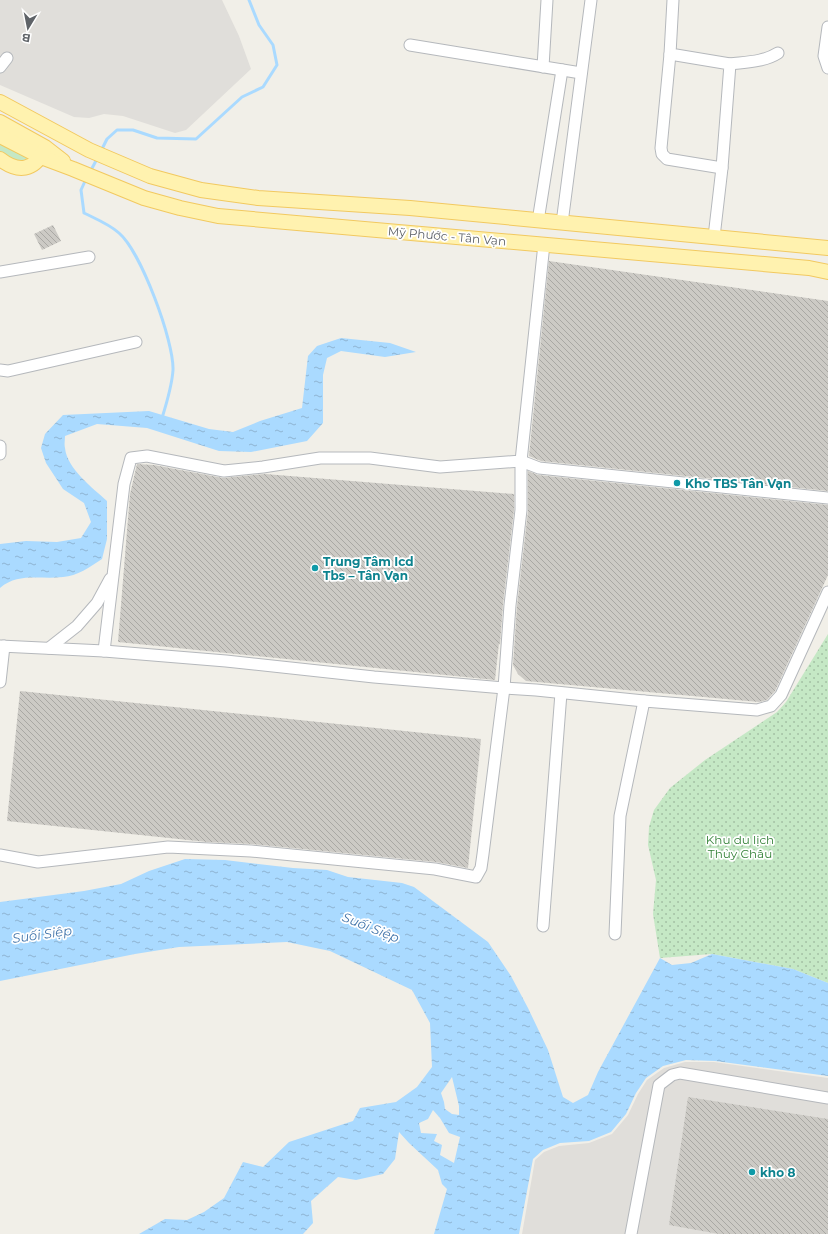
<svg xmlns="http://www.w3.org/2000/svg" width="828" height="1234" font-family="Montserrat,sans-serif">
  <defs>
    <pattern id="park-dots" width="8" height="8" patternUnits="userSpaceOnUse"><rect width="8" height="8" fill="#c5e8c5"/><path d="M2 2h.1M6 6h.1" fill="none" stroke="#a3c0a4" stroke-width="1.8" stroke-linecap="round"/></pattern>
    <pattern id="water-ripples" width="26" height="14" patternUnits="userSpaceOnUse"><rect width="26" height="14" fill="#aadaff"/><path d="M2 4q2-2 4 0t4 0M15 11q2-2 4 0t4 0" fill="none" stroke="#8eb4d2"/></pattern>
    <pattern id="building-back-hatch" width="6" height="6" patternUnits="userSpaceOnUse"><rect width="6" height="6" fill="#cccac5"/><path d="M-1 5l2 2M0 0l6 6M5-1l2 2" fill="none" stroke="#a9a8a4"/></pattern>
  </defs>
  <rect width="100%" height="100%" fill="#f1efe8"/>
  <g fill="#e0deda">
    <polygon points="0,0 222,0 239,36 251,69 186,130 175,133 123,116 104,114 89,118 74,117 0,85"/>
    <polygon points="685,1062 714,1062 828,1078 828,1234 522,1234 535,1160 544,1152 559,1146 589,1143 612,1134 628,1115 638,1094 647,1080 664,1068"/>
  </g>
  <path fill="#c5e8c5" d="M 0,141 L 30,157 C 19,164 9,160 0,151 Z"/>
  <polygon fill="url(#park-dots)" points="828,634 828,983 793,969 712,954 660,958 653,914 656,880 648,845 649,827 654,810 670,788 705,760 777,712 786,702"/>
  <g fill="url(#water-ripples)" fill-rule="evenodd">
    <path d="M 341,338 L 390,343 L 416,352 L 385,357 L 341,351 L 327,358 L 323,375 L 323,423 L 307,441 L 251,452 L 219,451 L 147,428 L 97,424 L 65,436 C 65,440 64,444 65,448 C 67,469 93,488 107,501 L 107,539 L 102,559 C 90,567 77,576 63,577 C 40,580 19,572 0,588 L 0,544 L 26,541 L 57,542 L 81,538 L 91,522 L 84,503 L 63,489 L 46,463 L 41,448 L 45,434 L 63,415 L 149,411 L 209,429 L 233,432 L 260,421 L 302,408 L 308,356 L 317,346 Z"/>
    <path d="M 185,859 L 225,860 L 293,868 L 327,870 L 348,877 L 402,883 L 414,887 L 488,942 L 511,976 L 528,1008 L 548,1050 L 563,1097 L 573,1103 L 588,1095 L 598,1072 L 660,958 L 672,965 L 691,963 L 712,954 L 793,969 L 828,983 L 828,1076 L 715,1061 L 686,1060 L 663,1066 L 646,1078 L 636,1093 L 626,1114 L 611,1132 L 589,1141 L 560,1143 L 543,1150 L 533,1159 L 519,1234 L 434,1234 L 447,1189 L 442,1184 L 438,1170 L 409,1143 L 399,1132 L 395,1159 L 383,1174 L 356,1180 L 338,1177 L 311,1201 L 313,1223 L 303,1234 L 139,1234 L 165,1219 L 187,1220 L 204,1212 L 224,1198 L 243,1162 L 263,1167 L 289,1142 L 353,1121 L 360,1108 L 396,1102 L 417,1087 L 432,1067 L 430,1023 L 412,990 L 330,951 L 287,942 L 179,947 L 135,954 L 0,981 L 0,902 L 84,891 L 121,884 L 149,871 ZM 452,1077 L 459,1106 L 459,1115 L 452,1114 L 445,1109 L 444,1102 L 441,1093 ZM 433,1110 L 440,1118 L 449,1133 L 460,1137 L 454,1163 L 440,1155 L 442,1145 L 434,1141 L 437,1134 L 421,1133 L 419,1123 L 428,1119 Z"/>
  </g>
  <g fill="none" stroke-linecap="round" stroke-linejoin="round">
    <g stroke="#aadaff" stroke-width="3">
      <polyline points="101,151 107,139 117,130 133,130 157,138 196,139 242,97 263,87 277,65 273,45 259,25 249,0"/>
      <polyline points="90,172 98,157"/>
      <path d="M 86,179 L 81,190 L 84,213 C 96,219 109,224 119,233 C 141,252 174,341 173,370 C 172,386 167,402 162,418"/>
    </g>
  </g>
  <g fill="url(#building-back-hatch)">
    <polygon points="53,225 61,241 42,250 34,234"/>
    <polygon points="549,261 828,301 828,491 541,461 529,456"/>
    <polygon points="137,464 154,465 223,478 265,474 514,494 514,510 503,604 500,645 499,643 495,680 118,642 130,494"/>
    <polygon points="528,471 538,475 828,505 828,575 775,691 767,700 759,702 526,681 518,674 513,665 517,606 528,511"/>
    <polygon points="20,691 481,739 468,868 436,862 252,844 207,842 7,821"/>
    <polygon points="688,1097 828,1119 828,1234 719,1234 669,1225"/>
  </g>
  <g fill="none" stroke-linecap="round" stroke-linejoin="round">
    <defs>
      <g id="minor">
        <polyline points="673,0 670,54 730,64 722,168 714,237"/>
        <polyline points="828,27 824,56 828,68"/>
        <polyline points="410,45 581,73"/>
        <polyline points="670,54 661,148 662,154 667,159 722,168"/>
        <path d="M 730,64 C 746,62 764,62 778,53"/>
        <polyline points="0,67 7,58"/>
        <polyline points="543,67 547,0"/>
        <polyline points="538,221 562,70"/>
        <polyline points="562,223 591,0"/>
        <polyline points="0,272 89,257"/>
        <polyline points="0,370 8,371 136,342"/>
        <polyline points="0,446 0,454"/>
        <polyline points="0,646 104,651 226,661 374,677 504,688 536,690 644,701"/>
        <polyline points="49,648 77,626 97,603 110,579"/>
        <polyline points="104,651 124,484 131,458 147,456 224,471 263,467 320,458 370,458 440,467 521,461 544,244"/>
        <polyline points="0,682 4,646"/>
        <polyline points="0,855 38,862 168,847 251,851 435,869 476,877 481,868 483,854 504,688 510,605 521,510 521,461 539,468 828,498"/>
        <polyline points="543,926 561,693"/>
        <polyline points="615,934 620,816 644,701 757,710 771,706 781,695 828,592"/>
        <polyline points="631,1234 659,1085 672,1075 680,1073 828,1098"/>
      </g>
      <g id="major">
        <polyline points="0,102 89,150 150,176 201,190 258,198 410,208 828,248"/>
        <polyline points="0,122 45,147 63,161"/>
        <polyline points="0,136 41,157 73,169 144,198 180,208 218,216 809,268 828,272"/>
        <path d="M 0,159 C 18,173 34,171 44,150"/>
      </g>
    </defs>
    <use href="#minor" stroke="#b5b8bc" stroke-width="13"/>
    <use href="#major" stroke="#f2c960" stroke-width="16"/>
    <use href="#minor" stroke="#fff" stroke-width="11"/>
    <use href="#major" stroke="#fff2af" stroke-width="14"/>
  </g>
  <g fill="#0f9aa8" stroke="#fff" stroke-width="1.5">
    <circle cx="677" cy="483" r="4"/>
    <circle cx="315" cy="568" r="4"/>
    <circle cx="752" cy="1172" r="4"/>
  </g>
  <g text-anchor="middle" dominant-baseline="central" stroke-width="3.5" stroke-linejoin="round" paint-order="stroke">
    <g font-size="12" fill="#5f6368" stroke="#fff">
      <text transform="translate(447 236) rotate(5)">Mỹ Phước - Tân Vạn</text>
    </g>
    <g font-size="12" font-weight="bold" fill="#0d838f" stroke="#fff" text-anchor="start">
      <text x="685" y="483">Kho TBS Tân Vạn</text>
      <text x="323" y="561">Trung Tâm Icd<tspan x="323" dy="14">Tbs – Tân Vạn</tspan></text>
      <text x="760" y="1172">kho 8</text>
    </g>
    <g font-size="12" fill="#348238" stroke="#fff">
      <text x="740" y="839">Khu du lịch<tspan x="740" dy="14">Thủy Châu</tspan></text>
    </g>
    <g font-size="13" font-style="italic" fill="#4174aa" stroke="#fff">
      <text transform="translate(371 927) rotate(22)">Suối Siệp</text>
      <text transform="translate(42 934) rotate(-8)">Suối Siệp</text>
    </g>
  </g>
  <g transform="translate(28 28) rotate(190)" stroke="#ffffff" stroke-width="3" paint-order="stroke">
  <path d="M0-3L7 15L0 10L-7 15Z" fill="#5f6368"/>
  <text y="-6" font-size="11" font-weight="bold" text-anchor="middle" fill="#5f6368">B</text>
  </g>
</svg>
